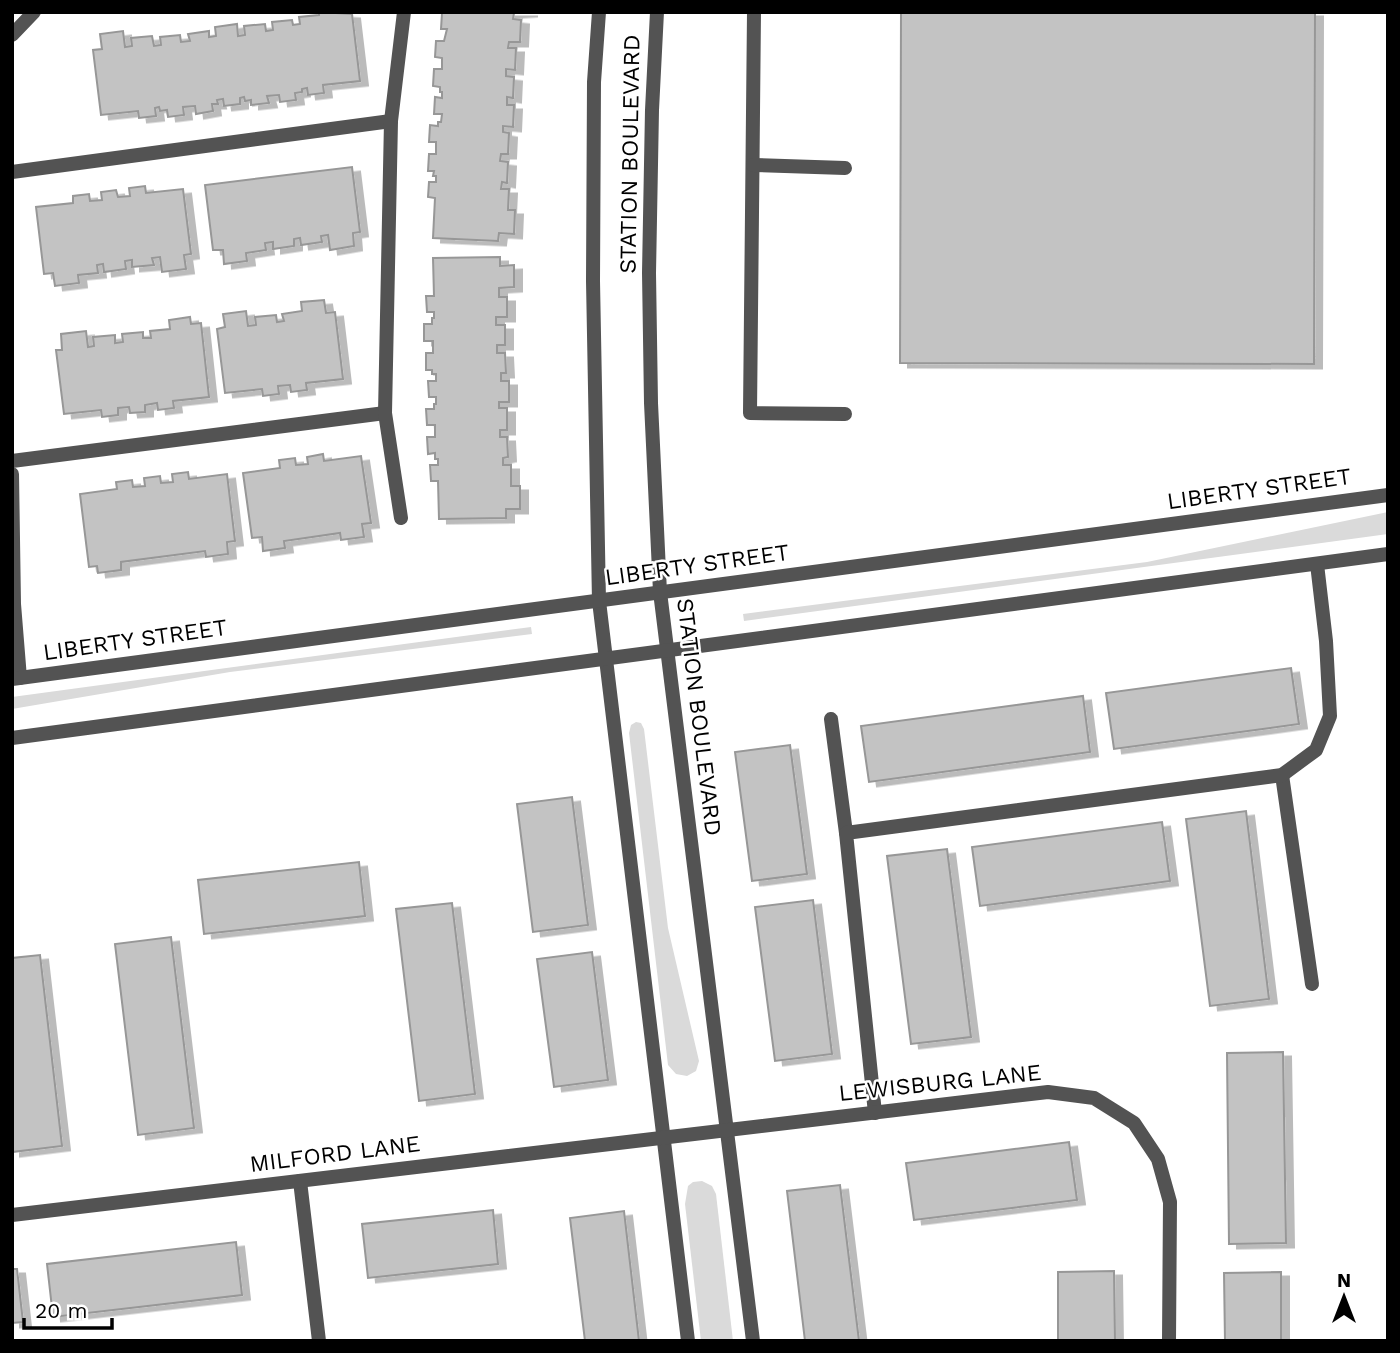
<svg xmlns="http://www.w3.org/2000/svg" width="1400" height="1353" font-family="'Work Sans',sans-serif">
  <defs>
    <filter id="shadow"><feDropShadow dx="8" dy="4.5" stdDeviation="0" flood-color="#0004"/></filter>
  </defs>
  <rect width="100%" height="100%" fill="#fff"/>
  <g fill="#dadada">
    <polygon points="1388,512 1388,534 744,621 743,614 1147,562"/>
    <polygon points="531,627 532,634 230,672 12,709 12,697"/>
    <polygon points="636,722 641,723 644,729 668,928 699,1061 696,1071 687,1076 676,1074 668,1065 629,733 631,725"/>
    <polygon points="702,1181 712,1186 716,1194 733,1341 701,1341 685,1204 688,1186 693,1182"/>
  </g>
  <g fill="#c3c3c3" stroke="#979797" stroke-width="2" filter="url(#shadow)">
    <polygon points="319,12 352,14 360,81 323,85 324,93 308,95 307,88 302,89 302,92 295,93 296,100 280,102 279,95 267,96 269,103 251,105 251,100 245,101 244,97 240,98 240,104 224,106 223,99 217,100 218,104 212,104 213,111 196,114 195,106 183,107 184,115 168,117 167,110 160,111 159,107 155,108 156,116 139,118 138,111 101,115 93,50 102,49 100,34 123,31 125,47 132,46 131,38 152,36 154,46 161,45 160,37 180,35 181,42 190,41 188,34 209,31 209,37 216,36 215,27 237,24 238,36 245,35 244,26 265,24 266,31 273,30 272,22 292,20 293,25 300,24 299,17 319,15"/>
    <polygon points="449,12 530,12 514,13 513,19 521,20 520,42 509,42 508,48 516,48 515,70 506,69 506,76 514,77 513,98 507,97 507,105 514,105 513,127 503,126 503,132 509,133 508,154 501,154 500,161 508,162 507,183 502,182 501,189 509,189 508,210 515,210 514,234 499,233 498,241 433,238 435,198 428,197 429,182 436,182 436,176 433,176 434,171 428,171 429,154 436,154 436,142 429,142 430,125 438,126 438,122 441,122 442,114 434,114 435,97 442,98 442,92 440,92 440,87 433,86 434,69 442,69 442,58 435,57 436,41 444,41 447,29 441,29 442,13"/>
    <polygon points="901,12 1315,12 1314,364 900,363"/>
    <polygon points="352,167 360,232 353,233 354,246 330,250 328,235 321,236 322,242 301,245 300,238 294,239 294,246 273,249 273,242 265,243 266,250 246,253 247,261 224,264 223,250 213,250 205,185"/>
    <polygon points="145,186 146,193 183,189 191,254 184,255 186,269 162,272 160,257 152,258 154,265 132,267 132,260 125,261 126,269 104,272 103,264 97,265 98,273 78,275 79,283 55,286 53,273 44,274 36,207 73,203 73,196 89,194 90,201 102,200 101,192 116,190 118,197 130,196 129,188"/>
    <polygon points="500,257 500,266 514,265 514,287 499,288 499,297 507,297 507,317 496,317 496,325 505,325 505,345 497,345 497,353 505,353 506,373 501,373 501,381 509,381 509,402 499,402 499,408 507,408 507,430 500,430 500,437 507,437 508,457 503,458 503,465 511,465 511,486 520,486 520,509 506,509 506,518 439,519 438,481 431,481 430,465 438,465 438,459 435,459 435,453 428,454 427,437 435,437 435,425 427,425 426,409 434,409 434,404 436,404 436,397 429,397 428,381 436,381 436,374 432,374 432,370 426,370 426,353 433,353 433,341 424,341 424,324 432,324 432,318 434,318 434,312 427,312 426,296 434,296 433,258"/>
    <polygon points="324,300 326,313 335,312 343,379 306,383 307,390 291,392 290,385 278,386 279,394 263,396 262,389 225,393 217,329 225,327 223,314 246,311 248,326 256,325 255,317 276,315 277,322 284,321 282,314 302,311 301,302"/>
    <polygon points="190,317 191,324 201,323 209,397 173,401 174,408 158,410 157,403 145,405 145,412 130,413 129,407 118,408 118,415 102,417 101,410 64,414 56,350 62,350 61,334 86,331 88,347 94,346 93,337 115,335 115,343 123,342 122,334 143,332 143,338 151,338 150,331 170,329 169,320"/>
    <polygon points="323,454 324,461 361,456 371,523 362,524 364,537 341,540 340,533 284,541 285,548 263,551 262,537 252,538 243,473 280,468 279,460 295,458 296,465 308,464 307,457"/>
    <polygon points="188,472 189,479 227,474 235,541 227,542 228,554 206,557 205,551 121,562 121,570 98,573 97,566 89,567 80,494 117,489 116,482 132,480 133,487 145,486 144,478 160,476 161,483 173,482 172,474"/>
    <polygon points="1291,668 1299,724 1114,749 1106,693"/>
    <polygon points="1083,696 1090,752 869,782 861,726"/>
    <polygon points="790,745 807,874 752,881 735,752"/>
    <polygon points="572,797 588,925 533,932 517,804"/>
    <polygon points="1246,811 1269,999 1210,1006 1186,819"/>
    <polygon points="1162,822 1170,881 980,906 972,847"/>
    <polygon points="947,849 971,1037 911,1044 887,856"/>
    <polygon points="359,862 365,916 204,934 198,880"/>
    <polygon points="813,900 832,1054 775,1061 755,907"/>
    <polygon points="452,903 475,1094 419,1101 396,909"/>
    <polygon points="171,937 194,1128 138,1135 115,944"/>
    <polygon points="592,952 608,1080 554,1087 537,959"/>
    <polygon points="40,955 62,1146 12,1152 12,958"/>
    <polygon points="1283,1052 1286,1243 1229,1244 1227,1053"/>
    <polygon points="1069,1142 1077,1200 914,1220 906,1163"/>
    <polygon points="840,1185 859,1341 805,1341 787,1191"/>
    <polygon points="493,1210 498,1264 368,1278 362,1224"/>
    <polygon points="624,1211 639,1341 585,1341 570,1218"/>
    <polygon points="236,1242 242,1295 53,1317 47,1264"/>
    <polygon points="12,1269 17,1269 23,1322 12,1323"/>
    <polygon points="1114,1271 1115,1341 1058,1341 1058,1272"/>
    <polygon points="1281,1272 1281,1341 1225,1341 1224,1273"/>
  </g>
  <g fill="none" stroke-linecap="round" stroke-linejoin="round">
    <g stroke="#535353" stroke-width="14">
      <polyline points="754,12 750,413 845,414"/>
      <polyline points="753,165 845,168"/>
      <polyline points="12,172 391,121"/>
      <polyline points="12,461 385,413"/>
      <polyline points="401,518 385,413 391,121 404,12"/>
    </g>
    <g stroke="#535353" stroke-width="14">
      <polyline points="599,12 594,82 593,281 599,601 688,1341"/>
      <polyline points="657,12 652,110 649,273 651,403 660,592 753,1341"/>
      <polyline points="12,35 34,12"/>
      <polyline points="12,474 14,604 20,678"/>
      <polyline points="831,719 846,833"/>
      <polyline points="1282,775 1312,984"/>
      <polyline points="875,1113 846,833 1282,775 1316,750 1330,716 1326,641 1317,564"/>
      <polyline points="300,1181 319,1341"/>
      <polyline points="12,1215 1048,1092 1094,1098 1134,1123 1158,1159 1170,1202 1169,1341"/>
    </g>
    <g stroke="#535353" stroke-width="14">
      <polyline points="12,679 1388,495"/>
      <polyline points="12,738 1388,554"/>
    </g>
  </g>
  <g text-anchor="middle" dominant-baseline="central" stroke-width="5" stroke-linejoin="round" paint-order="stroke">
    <g font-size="23" fill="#000" stroke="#fff">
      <text transform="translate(630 154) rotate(-89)">STATION BOULEVARD</text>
      <text transform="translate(1259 489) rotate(-8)">LIBERTY STREET</text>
      <text transform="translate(697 565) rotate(-8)">LIBERTY STREET</text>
      <text transform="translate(135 640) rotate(-8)">LIBERTY STREET</text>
      <text transform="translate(699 717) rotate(83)">STATION BOULEVARD</text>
      <text transform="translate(940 1083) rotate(-6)">LEWISBURG LANE</text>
      <text transform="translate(335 1154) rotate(-7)">MILFORD LANE</text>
    </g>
  </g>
  <rect width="1400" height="1353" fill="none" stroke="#000000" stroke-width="28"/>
  <g transform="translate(1344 1297)" stroke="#ffffff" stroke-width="5" paint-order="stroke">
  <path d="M0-5L12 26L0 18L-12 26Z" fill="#000000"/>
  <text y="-10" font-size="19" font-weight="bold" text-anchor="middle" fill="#000000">N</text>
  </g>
  <path d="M24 1318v10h88v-10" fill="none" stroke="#000000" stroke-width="3.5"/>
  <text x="35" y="1318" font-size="21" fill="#000000" stroke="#ffffff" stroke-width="5" paint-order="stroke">20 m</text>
</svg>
